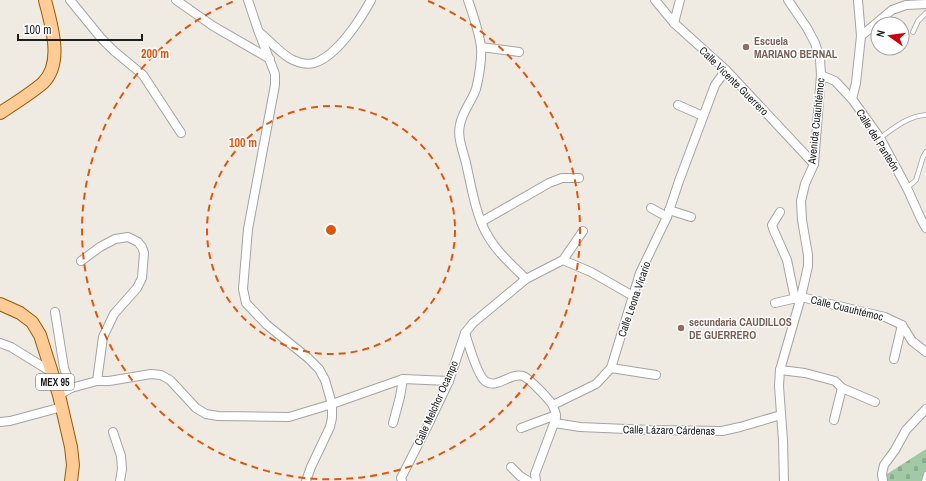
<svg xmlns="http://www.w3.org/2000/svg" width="926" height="481" font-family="'Archivo Narrow',sans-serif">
  <defs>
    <pattern id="cemetery-stones" width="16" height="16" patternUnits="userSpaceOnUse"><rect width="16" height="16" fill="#a1c9a5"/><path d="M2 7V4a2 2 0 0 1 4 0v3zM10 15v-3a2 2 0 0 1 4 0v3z" fill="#8aac8e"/></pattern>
  </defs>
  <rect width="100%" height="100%" fill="#efeae2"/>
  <polygon fill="url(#cemetery-stones)" points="926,449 926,481 885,481 884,476"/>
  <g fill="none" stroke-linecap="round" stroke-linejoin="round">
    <defs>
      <g id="service">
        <polyline points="913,32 918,21 926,13"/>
        <path d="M 880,138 C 894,128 908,116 926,115"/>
        <polyline points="907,188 916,180 923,157 926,152"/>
        <polyline points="924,481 926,474"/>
      </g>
      <g id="minor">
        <polyline points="70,0 101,38 114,51 143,75 181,133"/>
        <polyline points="176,0 213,26 270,59"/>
        <polyline points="248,0 258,30 275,74 275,85 248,229 243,289 246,303 267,325 308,358 319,369 325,380 332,404 332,418 330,427 311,467 306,481"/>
        <path d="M 468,0 C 473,15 479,31 481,47 C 482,58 479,78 476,89 C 472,101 462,112 460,125 C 457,137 463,151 466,163 C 471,185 476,217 488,236 C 497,252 512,265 526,279"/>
        <polyline points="655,0 674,23 726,70 814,164"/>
        <polyline points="674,23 680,0"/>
        <path d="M 260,33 C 269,40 283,56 293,60 C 299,63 308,65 314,63 C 337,56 360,20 371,0"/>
        <polyline points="861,36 892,10 906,5 926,4"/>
        <polyline points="481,47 519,52"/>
        <polyline points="821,75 835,81 852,99 880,138 907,188 921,219 926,228"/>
        <polyline points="852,99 856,83 861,36 858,0"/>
        <polyline points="678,105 703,116"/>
        <polyline points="651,208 667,217"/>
        <polyline points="669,210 691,217"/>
        <polyline points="780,212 772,225 774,231 787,260 795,299"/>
        <polyline points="481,222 549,183 562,178 579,178"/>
        <polyline points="563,260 583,231"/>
        <polyline points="775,303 801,297 885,317 902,325 912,341 926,352"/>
        <polyline points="55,312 64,368 71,388"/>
        <path d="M 465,333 C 468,343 478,376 485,381 C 497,390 510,372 523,376 C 529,378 551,401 553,406 C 555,410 556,414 556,418 L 535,474 L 536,481"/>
        <polyline points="0,343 11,347 53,373"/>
        <polyline points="894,359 902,325"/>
        <polyline points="611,368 656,375"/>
        <polyline points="780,370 805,373 835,381 842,388 875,402"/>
        <polyline points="97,381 109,381 151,374 161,375 170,380 196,408 206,414 218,416 289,417 332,404 403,379 449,381"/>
        <polyline points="59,395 71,388 97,381 103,337 114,314 137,288 142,278 144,253 142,247 138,242 128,237 115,239 100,247 81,261"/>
        <polyline points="553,405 596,384 611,368 640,273 667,217 679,181 715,85 726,70"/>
        <polyline points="834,420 842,388"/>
        <polyline points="0,422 10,421 62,407"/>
        <polyline points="393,423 400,397 403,379"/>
        <polyline points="555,423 580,427 650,430 722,431 740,427 781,415"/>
        <polyline points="521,428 556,415"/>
        <polyline points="113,432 121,456 122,469 120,481"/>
        <polyline points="511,467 520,476 528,481"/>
        <polyline points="402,481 401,478 427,427 449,381 465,333 473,323 526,279 563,260 591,272 633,296"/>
        <polyline points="784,481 783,441 779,386 780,370 801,297 808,266 808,255 802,220 801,201 805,184 814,164 821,75 820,59 815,43 807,28 788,0"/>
        <polyline points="883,481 882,474 884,465 895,450 906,430 926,409"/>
      </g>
      <g id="primary">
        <path d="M 0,113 C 14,104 30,94 43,83 C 64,62 51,25 45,0"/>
        <polyline points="0,304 20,313 32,322 40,335 59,395 71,447 73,465 71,481"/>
      </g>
    </defs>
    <use href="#service" stroke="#a4a4a4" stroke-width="5.5"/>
    <use href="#minor" stroke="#a4a4a4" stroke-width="10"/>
    <use href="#primary" stroke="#965b00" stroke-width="14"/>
    <use href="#service" stroke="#fff" stroke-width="4"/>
    <use href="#minor" stroke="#fff" stroke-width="8"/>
    <use href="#primary" stroke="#ffcb97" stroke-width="12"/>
  </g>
  <g fill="none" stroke="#de560d" stroke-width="2" stroke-dasharray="7 5">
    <circle cx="331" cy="230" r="124"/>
    <path d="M428 1A249 249 0 1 1 234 1"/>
  </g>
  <g fill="#8d6e63" stroke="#fff" stroke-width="1.5">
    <circle cx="746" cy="47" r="4"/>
    <circle cx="681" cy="328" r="4"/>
  </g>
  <g text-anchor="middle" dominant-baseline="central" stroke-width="3" stroke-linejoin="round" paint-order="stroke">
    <rect fill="#fff" stroke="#616161" stroke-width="1" x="36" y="374" width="38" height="16" rx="3"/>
    <g font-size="10" font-weight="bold" fill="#1d1d1d">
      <text x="55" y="382">MEX 95</text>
    </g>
    <g font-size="11" font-weight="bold" fill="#785e54" stroke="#fff" text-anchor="start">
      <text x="754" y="41">Escuela<tspan x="754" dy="13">MARIANO BERNAL</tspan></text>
      <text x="689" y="322">secundaria CAUDILLOS<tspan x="689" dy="13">DE GUERRERO</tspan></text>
    </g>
    <g font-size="11" fill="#1d1d1d" stroke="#fff">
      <text transform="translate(734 81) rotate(45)">Calle Vicente Guerrero</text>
      <text transform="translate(816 121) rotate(-84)">Avenida Cuauhtémoc</text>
      <text transform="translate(878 140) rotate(58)">Calle del Panteón</text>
      <text transform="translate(634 299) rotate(-71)">Calle Leona Vicario</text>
      <text transform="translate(847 308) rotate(14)">Calle Cuauhtémoc</text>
      <text transform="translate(436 403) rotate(-66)">Calle Melchor Ocampo</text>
      <text transform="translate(669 430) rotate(1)">Calle Lázaro Cárdenas</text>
    </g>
  </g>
  <circle cx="331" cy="230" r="6" fill="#de560d" stroke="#fff" stroke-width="2"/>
  <g font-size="12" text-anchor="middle" font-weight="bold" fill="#de560d" stroke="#fff" stroke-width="3" stroke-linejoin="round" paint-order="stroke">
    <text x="155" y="58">200 m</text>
    <text x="243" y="147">100 m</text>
  </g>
  <g transform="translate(890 36) rotate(284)"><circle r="19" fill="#ffffff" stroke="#a5a5a5"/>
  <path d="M0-3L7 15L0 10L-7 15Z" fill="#ca000d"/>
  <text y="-6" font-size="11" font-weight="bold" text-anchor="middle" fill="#1d1d1d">N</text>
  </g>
  <path d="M18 34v6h124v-6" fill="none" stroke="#1d1d1d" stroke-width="2"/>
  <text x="24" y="34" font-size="12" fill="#1d1d1d" stroke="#ffffff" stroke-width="3" paint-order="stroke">100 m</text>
</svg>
